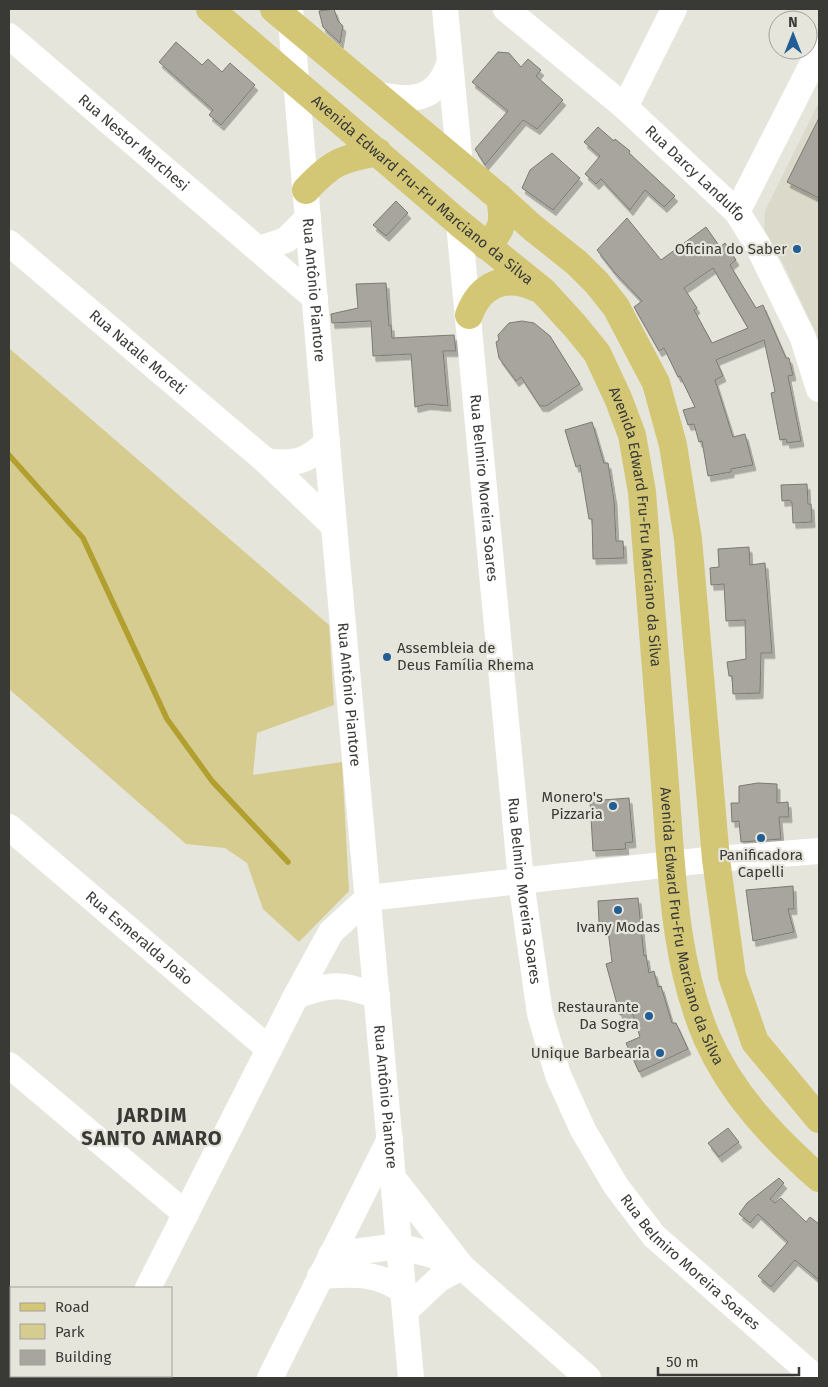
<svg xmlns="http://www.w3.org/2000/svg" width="828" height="1387" font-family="'Fira Sans',sans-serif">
  <defs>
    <filter id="shadow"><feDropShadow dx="3" dy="5.5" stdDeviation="0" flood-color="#0004"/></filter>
  </defs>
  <rect width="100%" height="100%" fill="#e6e5dc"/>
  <polygon fill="#dbd9c9" points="819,102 819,340 786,269 764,229 765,211"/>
  <polygon fill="#d6cc8f" points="9,348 329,625 334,705 257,733 253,775 342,762 349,891 299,942 263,909 247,863 225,848 186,844 9,689"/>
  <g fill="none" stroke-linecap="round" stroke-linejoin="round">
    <polyline stroke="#b19f2f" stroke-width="5.5" points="9,455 83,538 167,719 212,781 288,862"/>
  </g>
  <g fill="#a7a59d" stroke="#7b7a72" fill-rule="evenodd" filter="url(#shadow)">
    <polygon points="334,9 338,21 343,26 340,43 323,27 319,11"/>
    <polygon points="176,42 202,65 208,59 222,72 230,63 255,85 221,125 209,115 213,110 159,62"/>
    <polygon points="498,52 509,53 521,67 528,59 541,70 536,76 563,100 537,129 523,120 485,165 475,149 508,111 472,82"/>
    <polygon points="819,118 819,198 787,182"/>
    <polygon points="598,127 614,141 615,139 630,151 629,153 675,196 664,207 645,190 630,210 601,179 596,184 585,174 600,156 584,142"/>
    <polygon points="552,153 580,178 553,210 522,188 530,170"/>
    <polygon points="396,201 408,213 386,236 373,225"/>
    <path d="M 627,218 L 661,260 L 706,227 L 720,247 L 725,243 L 736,260 L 730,265 L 756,308 L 763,305 L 786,358 L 789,358 L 793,375 L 788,376 L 801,441 L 787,443 L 786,439 L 780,440 L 771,393 L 775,392 L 773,382 L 764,340 L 716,360 L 723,376 L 715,380 L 733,437 L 745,434 L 753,465 L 731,469 L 731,472 L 708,476 L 702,441 L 699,442 L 694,424 L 688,425 L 683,410 L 695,407 L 680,376 L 678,377 L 664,348 L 659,351 L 634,307 L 642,301 L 615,273 L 597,250 ZM 713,268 L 748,328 L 712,343 L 694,310 L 697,308 L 684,288 Z"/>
    <polygon points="386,283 389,326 391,325 392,338 454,335 456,351 443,351 448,406 428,404 415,407 411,354 373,356 371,321 332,323 331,314 358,308 356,284"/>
    <polygon points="522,321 534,323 550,336 580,384 546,406 540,406 521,377 516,381 499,358 496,342 499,340 498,335 509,323"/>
    <polygon points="592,422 604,463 608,463 614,500 616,541 623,541 624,558 593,559 592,519 589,519 580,465 576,467 565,430"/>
    <polygon points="807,484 808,504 811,504 812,522 793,523 792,503 790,500 782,501 781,485"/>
    <polygon points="749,547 750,565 765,563 772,653 761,653 760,693 733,694 732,676 729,676 727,662 746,659 745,620 726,621 724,584 711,585 710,568 719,567 718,549"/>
    <polygon points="758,783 777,784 777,803 788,802 789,817 779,817 781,839 741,842 739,821 732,822 731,803 739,803 739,786"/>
    <polygon points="629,798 633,842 625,843 626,849 593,851 590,801"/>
    <polygon points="793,886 794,909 788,909 794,932 753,941 746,890"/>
    <polygon points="638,898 644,956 646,955 649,973 654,971 658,987 661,986 672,1023 676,1023 688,1049 639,1072 626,1043 640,1037 632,1012 620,1015 606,964 612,962 607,922 599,922 598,901"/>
    <polygon points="728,1128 739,1142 719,1157 708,1143"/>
    <polygon points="779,1178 784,1183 770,1199 775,1203 781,1198 806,1222 810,1217 819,1224 819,1280 795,1260 771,1287 758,1276 788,1242 758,1214 750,1223 739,1214 747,1203"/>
  </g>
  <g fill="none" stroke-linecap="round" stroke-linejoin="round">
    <g stroke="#fff" stroke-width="26">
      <path id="s1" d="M 290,9 L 334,526 L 411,1378"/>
      <polyline points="445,9 460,165"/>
      <path id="s2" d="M 506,9 L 625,107 L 737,212 L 757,244 L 803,338 L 819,389"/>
      <path id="s3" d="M 9,36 L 315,298"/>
      <path d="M 375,94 C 409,102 437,102 449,64"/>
      <polyline points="625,107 674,9"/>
      <polyline points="737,212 819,51"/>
      <path id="s4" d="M 459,223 L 521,881 L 540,1014 L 558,1075 L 583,1130 L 616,1186 L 654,1236 L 816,1378"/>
      <path id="s5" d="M 9,243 L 266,461 L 334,526"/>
      <polyline points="259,249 286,240 308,218"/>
      <path d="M 266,461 C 294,465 307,462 327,442"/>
      <path id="s6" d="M 9,827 L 269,1049"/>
      <path d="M 296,996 C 331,983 342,983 377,996"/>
      <polyline points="9,1065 186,1214"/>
      <polyline points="393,1178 462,1267 439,1279 405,1311"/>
      <polyline points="331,1255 399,1246 432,1255 462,1267 588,1378"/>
      <path d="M 320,1276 C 352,1274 376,1271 403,1291"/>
      <polyline points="148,1288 296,996 331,932 368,898 716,859 819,851"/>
      <polyline points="9,1302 11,1304"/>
      <polyline points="97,1376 99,1378"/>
      <polyline points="270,1378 390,1139"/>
    </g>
    <g stroke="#d3c776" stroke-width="28">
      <path id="s7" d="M 210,9 L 459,223 L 543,291 L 575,326 L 597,353 L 618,398 L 632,435 L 642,492 C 650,589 658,687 665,785 C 672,870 673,959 707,1038 C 732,1095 773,1137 819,1178"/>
      <polyline points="274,9 500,198 533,228 577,263 597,283 616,307 656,383 673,445 688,539 716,859 732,976 755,1042 819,1119"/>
      <path d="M 306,190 C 332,162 341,159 378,152"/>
      <path d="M 486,246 C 504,229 504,221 500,198"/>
      <path d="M 469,315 C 481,283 506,274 537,288"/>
    </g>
  </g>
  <g fill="#225e95" stroke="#e6e5dc" stroke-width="2">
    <circle cx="797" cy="249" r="5"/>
    <circle cx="387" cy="657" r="5"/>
    <circle cx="613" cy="806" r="5"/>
    <circle cx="761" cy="838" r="5"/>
    <circle cx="618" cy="910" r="5"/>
    <circle cx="649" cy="1016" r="5"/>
    <circle cx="660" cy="1053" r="5"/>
  </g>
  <g text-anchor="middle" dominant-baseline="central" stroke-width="4.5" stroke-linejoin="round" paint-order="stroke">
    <g font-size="15" fill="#393936" stroke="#e6e5dc">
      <text stroke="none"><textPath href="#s3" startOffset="164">Rua Nestor Marchesi</textPath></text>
      <text stroke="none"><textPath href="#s2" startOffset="251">Rua Darcy Landulfo</textPath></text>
      <text stroke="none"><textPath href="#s7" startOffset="279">Avenida Edward Fru-Fru Marciano da Silva</textPath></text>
      <text stroke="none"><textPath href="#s1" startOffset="282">Rua Antônio Piantore</textPath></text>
      <text stroke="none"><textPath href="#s5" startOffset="169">Rua Natale Moreti</textPath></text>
      <text stroke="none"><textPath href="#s4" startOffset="266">Rua Belmiro Moreira Soares</textPath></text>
      <text stroke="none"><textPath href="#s7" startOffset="699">Avenida Edward Fru-Fru Marciano da Silva</textPath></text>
      <text stroke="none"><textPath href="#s1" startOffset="688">Rua Antônio Piantore</textPath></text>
      <text stroke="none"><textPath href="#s4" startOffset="671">Rua Belmiro Moreira Soares</textPath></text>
      <text stroke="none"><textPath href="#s7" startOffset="1104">Avenida Edward Fru-Fru Marciano da Silva</textPath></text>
      <text stroke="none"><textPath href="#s6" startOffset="171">Rua Esmeralda João</textPath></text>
      <text stroke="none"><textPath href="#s1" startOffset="1092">Rua Antônio Piantore</textPath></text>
      <text stroke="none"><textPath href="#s4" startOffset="1091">Rua Belmiro Moreira Soares</textPath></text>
    </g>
    <g font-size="15" fill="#393936" stroke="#e6e5dc" text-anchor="end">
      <text x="787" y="249">Oficina do Saber</text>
      <text x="397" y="648" text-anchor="start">Assembleia de<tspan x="397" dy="17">Deus Família Rhema</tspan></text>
      <text x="603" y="797">Monero's<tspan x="603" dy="17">Pizzaria</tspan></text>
      <text x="761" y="855" text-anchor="middle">Panificadora<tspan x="761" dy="17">Capelli</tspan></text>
      <text x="618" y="927" text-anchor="middle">Ivany Modas</text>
      <text x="639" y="1007">Restaurante<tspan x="639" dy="17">Da Sogra</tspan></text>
      <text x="650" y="1053">Unique Barbearia</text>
    </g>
    <g font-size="20" font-weight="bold" letter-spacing="1" fill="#393936" stroke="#e6e5dc">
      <text x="152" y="1115">JARDIM<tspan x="152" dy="23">SANTO AMARO</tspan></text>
    </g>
  </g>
  <rect width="828" height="1387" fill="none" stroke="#393936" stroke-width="20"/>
  <rect x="10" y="1287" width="162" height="90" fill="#e6e5dc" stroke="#a1a09a"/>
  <rect x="20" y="1303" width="25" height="8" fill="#d3c776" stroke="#a1a09a"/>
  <text x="55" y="1312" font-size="15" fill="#393936">Road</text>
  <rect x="20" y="1324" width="25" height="15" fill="#d6cc8f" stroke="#a1a09a"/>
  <text x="55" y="1337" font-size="15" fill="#393936">Park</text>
  <rect x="20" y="1350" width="25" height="15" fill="#a7a59d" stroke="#a1a09a"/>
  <text x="55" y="1362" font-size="15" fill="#393936">Building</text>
  <g transform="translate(793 35)"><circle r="24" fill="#e6e5dc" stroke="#a1a09a"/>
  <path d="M0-4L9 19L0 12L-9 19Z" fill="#225e95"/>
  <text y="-8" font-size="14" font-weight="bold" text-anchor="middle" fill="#393936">N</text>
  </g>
  <path d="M658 1367v8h141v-8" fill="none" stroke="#393936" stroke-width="2.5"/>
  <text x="666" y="1367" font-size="15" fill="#393936" stroke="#e6e5dc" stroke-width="4" paint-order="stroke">50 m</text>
</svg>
